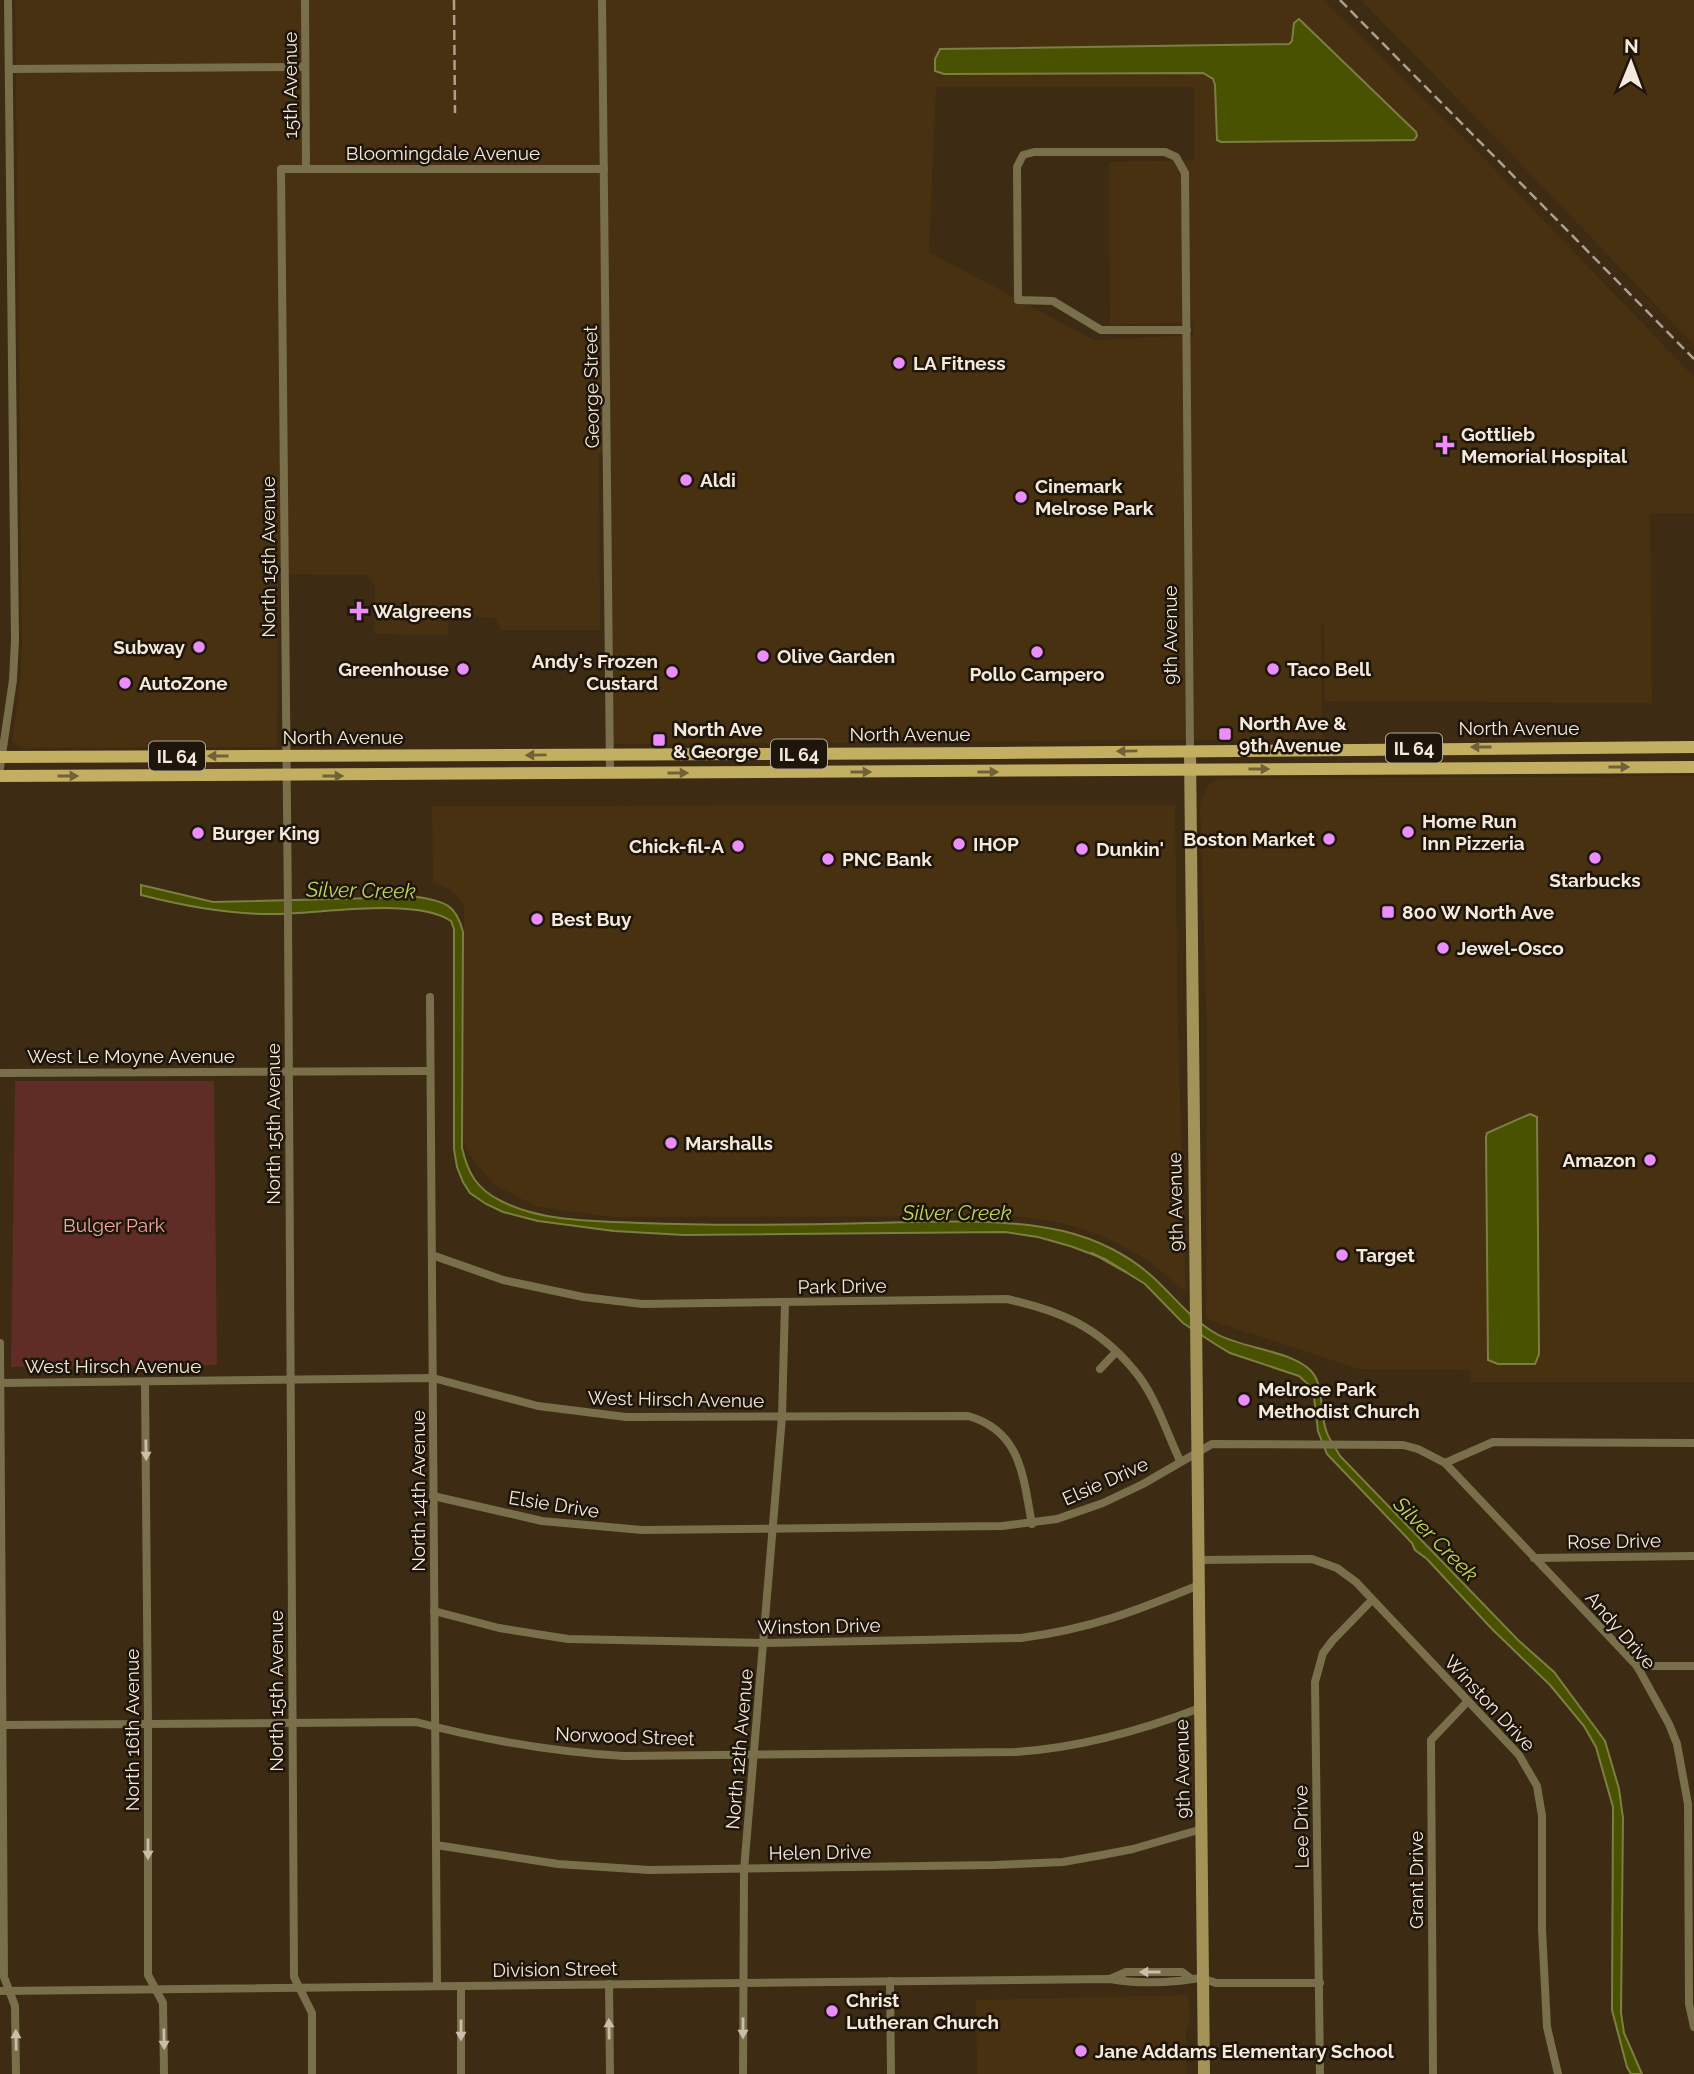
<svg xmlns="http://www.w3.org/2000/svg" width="1694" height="2074" font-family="Raleway,sans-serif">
  <rect width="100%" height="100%" fill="#3d2b13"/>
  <g fill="#473111" fill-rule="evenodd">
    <path d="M 15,0 L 1323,0 L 1480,154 L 1694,377 L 1694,513 L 1650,514 L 1652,703 L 1325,701 L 1324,624 L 1321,623 L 1322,739 L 613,744 L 607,452 L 599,454 L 600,630 L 501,630 L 495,618 L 449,616 L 448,635 L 374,634 L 375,586 L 366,575 L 278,574 L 277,747 L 21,748 L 12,743 L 20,682 L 22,646 ZM 936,87 L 1194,87 L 1194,160 L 1109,162 L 1110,325 L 1193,322 L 1193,335 L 1094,340 L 929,252 Z"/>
    <polygon points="1361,0 1694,0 1694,345 1519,162"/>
    <polygon points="1694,776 1694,1382 1471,1382 1471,1370 1358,1369 1206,1319 1207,1035 1200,804 1207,787 1213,781 1221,779"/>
    <polygon points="1175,805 1178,1028 1186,1292 1146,1259 1105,1237 1069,1225 1038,1219 1012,1216 613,1217 537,1207 493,1184 469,1155 464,1140 464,904 450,889 433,883 432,806"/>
    <polygon points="1188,1995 1190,2022 1186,2029 1187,2074 977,2074 976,2000"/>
  </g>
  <polygon fill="#5f2c26" points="15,1081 214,1081 217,1365 11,1367"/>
  <g fill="#485201" stroke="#7c7f42" stroke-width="2">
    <polygon points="1299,19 1416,132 1417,136 1414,140 1221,142 1217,140 1215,85 1213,79 1203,73 944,74 935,71 935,59 940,49 1289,44 1292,41 1294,23"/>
    <path d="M 141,885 L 213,902 L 418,897 C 445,902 456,904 463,932 L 462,1148 C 468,1174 477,1189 501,1201 C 542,1222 596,1221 641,1223 C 717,1226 793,1225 869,1223 C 934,1222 999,1217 1063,1231 C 1097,1239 1131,1256 1156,1280 C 1175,1298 1191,1319 1215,1333 C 1241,1349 1293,1350 1312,1372 C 1325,1388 1319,1415 1327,1433 C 1330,1441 1336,1448 1340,1456 L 1518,1640 L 1554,1672 L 1605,1741 L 1619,1789 L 1623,1818 L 1621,2013 L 1624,2033 L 1642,2074 L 1631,2074 L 1627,2067 L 1612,2010 L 1613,1807 L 1596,1747 L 1584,1726 L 1550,1685 L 1491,1628 L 1427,1559 L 1415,1550 L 1412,1543 L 1327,1454 L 1318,1431 L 1314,1397 L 1310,1386 L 1299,1376 L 1230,1353 L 1215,1344 L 1183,1323 L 1145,1284 L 1105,1259 L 1070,1246 L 1038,1237 L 1005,1232 L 684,1235 L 614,1231 L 538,1221 L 503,1212 L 486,1204 L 470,1193 L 463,1182 L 457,1167 L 454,1149 L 454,929 L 451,921 C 415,896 315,915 269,914 C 225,914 184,906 141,895 Z"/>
    <polygon points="1530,1114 1537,1117 1539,1354 1535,1364 1498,1364 1488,1360 1486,1137 1487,1133"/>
  </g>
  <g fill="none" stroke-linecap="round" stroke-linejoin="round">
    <polyline stroke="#7c7f42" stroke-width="2.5" points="1092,1253 1126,1272"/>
    <g stroke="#796f4b" stroke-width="8">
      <polyline points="305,0 306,169"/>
      <polyline points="602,0 610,774"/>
      <polyline points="9,69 305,67"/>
      <path d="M 1187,330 L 1101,330 L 1053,301 L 1018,300 L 1017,167 L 1023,155 L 1034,152 L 1165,152 L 1176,157 L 1185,173 C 1188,365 1189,558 1190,751"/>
      <polyline points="0,768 13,680 15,640 8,0"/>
      <polyline points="430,997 437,1986"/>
      <polyline points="0,1073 430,1071"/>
      <path d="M 432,1255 L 503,1280 L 583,1297 L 642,1304 L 1007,1299 C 1060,1311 1097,1326 1133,1369 C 1155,1394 1166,1431 1180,1461"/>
      <polyline points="0,1343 4,1977 15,2006 16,2074"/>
      <polyline points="1100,1369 1116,1352"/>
      <polyline points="145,1382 148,1724 148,1975 163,2003 164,2074"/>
      <path d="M 0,1383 L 433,1378 L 538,1406 L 626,1417 L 968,1416 C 1022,1431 1023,1478 1032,1524"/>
      <polyline points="1445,1463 1637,1666 1669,1724 1677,1744 1688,1804 1689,2004 1694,2027"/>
      <polyline points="433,1496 542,1521 642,1530 1002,1526 1057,1519 1103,1503 1143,1484 1212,1444 1403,1445 1418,1449 1445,1463 1493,1442 1694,1443"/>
      <polyline points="1534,1558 1694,1556"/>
      <polyline points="1199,1560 1312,1559 1337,1568 1356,1582 1519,1755 1537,1786 1542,1816 1542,1929 1547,2027 1558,2074"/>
      <path d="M 434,1611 L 499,1628 L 568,1639 L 765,1643 L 1021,1638 C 1090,1629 1136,1611 1199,1585"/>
      <polyline points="1637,1666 1694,1666"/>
      <path d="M 2,1725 L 416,1722 C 485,1740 553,1752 624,1756 L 1015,1752 C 1080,1748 1140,1731 1200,1708"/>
      <polyline points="436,1845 558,1864 649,1870 994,1865 1063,1862 1102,1855 1133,1849 1202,1829"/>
      <polyline points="1110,1979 1126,1972 1182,1972 1190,1978"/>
      <polyline points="890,1981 891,2074"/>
      <polyline points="609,1984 610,2074"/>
      <polyline points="461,1986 461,2074"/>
      <path d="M 0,1991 L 1110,1979 C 1132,1983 1156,1983 1178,1981 C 1197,1980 1195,1975 1216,1983 L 1320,1983"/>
      <polyline points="312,2074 312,2013 294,1977 288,915 281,169 604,169"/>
      <polyline points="743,2074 744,1870 782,1417 785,1303"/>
      <polyline points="1320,2074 1315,1682 1323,1653 1333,1640 1372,1600"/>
      <polyline points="1433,2074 1431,1740 1468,1701"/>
    </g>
    <polyline stroke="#a39358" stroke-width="12" points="1190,751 1204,2074"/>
    <g stroke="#c3af61" stroke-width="12">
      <polyline points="0,757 996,753 1694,747"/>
      <polyline points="0,776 1694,767"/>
    </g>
    <g stroke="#aea08e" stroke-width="2.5" stroke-dasharray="10 5" stroke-linecap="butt">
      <polyline points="454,0 455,113"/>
      <polyline points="1340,0 1694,359"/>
    </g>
  </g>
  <defs><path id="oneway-solid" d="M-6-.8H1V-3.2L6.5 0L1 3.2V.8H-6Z" transform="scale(1.75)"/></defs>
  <g fill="#706236">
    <use href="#oneway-solid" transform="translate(1481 747) rotate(180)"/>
    <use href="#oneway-solid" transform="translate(1127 751) rotate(179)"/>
    <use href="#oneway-solid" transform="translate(536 755) rotate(179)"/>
    <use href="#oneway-solid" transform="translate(218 756) rotate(180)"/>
    <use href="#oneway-solid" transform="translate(1619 767)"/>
    <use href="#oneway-solid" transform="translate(1259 769)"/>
    <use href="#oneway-solid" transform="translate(861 772)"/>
    <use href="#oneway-solid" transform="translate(988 772)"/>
    <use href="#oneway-solid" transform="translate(678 773)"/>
    <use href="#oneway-solid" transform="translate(68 776)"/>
    <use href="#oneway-solid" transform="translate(333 776)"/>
  </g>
  <g fill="#cabea9">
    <use href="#oneway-solid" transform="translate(146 1450) rotate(89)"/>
    <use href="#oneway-solid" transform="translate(148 1849) rotate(90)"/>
    <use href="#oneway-solid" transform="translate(1150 1972) rotate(180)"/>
    <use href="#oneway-solid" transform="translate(743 2028) rotate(90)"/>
    <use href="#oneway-solid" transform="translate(609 2029) rotate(-91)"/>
    <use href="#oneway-solid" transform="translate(461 2030) rotate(90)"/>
    <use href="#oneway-solid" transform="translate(164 2039) rotate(89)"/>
    <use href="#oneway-solid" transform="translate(16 2040) rotate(-91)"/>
  </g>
  <g fill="#eb8dfc" stroke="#1e150b" stroke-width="2.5">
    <circle cx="899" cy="363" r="7"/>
    <path d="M1441.5 434.5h7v7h7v7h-7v7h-7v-7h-7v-7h7z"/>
    <circle cx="686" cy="480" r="7"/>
    <circle cx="1021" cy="497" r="7"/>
    <path d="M355.5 600.5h7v7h7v7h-7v7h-7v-7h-7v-7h7z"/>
    <circle cx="199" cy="647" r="7"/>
    <circle cx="1037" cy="652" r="7"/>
    <circle cx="763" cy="656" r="7"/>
    <circle cx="463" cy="669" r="7"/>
    <circle cx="1273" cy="669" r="7"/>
    <circle cx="672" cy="672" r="7"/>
    <circle cx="125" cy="683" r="7"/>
    <rect x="1218" y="727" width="14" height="14" rx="3.5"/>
    <rect x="652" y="733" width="14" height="14" rx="3.5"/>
    <circle cx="1408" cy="832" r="7"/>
    <circle cx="198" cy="833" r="7"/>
    <circle cx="1329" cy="839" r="7"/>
    <circle cx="959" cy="844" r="7"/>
    <circle cx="738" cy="846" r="7"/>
    <circle cx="1082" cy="849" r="7"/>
    <circle cx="1595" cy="858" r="7"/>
    <circle cx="828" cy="859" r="7"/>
    <rect x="1381" y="905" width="14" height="14" rx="3.5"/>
    <circle cx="537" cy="919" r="7"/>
    <circle cx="1443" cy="948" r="7"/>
    <circle cx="671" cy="1143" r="7"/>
    <circle cx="1650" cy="1160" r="7"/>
    <circle cx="1342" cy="1255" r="7"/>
    <circle cx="1244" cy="1400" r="7"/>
    <circle cx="832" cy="2011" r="7"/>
    <circle cx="1081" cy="2051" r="7"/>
  </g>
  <g text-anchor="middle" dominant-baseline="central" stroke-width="5" stroke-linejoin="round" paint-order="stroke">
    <g fill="#1e150b" stroke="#b4a99d" stroke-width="2">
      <rect x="1386" y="733.5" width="56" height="29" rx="5"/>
      <rect x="771" y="739.5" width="56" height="29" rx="5"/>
      <rect x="149" y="741.5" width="56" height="29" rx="5"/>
    </g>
    <g font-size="18" font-weight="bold" fill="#f5e9db">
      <text x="1414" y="748">IL 64</text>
      <text x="799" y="754">IL 64</text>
      <text x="177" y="756">IL 64</text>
    </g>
    <g font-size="19" fill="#f5e9db" stroke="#1e150b">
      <text transform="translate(290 85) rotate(-90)">15th Avenue</text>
      <text x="443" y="153">Bloomingdale Avenue</text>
      <text transform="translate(591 387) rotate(-91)">George Street</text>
      <text transform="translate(268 557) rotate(-90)">North 15th Avenue</text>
      <text transform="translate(1170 635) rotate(-90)">9th Avenue</text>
      <text x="1519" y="728">North Avenue</text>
      <text x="910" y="734">North Avenue</text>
      <text x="343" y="737">North Avenue</text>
      <text x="131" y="1056">West Le Moyne Avenue</text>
      <text transform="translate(273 1124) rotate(-90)">North 15th Avenue</text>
      <text transform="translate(1175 1202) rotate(-91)">9th Avenue</text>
      <text transform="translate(842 1286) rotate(-1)">Park Drive</text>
      <text x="113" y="1366">West Hirsch Avenue</text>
      <text transform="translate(676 1399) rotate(1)">West Hirsch Avenue</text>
      <text transform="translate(1105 1481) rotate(-24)">Elsie Drive</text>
      <text transform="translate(418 1491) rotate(-90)">North 14th Avenue</text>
      <text transform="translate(554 1504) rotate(9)">Elsie Drive</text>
      <text transform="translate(1614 1541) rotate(-1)">Rose Drive</text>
      <text transform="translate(819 1626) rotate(-1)">Winston Drive</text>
      <text transform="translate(1621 1630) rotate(49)">Andy Drive</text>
      <text transform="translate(276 1691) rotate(-90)">North 15th Avenue</text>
      <text transform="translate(1490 1703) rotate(47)">Winston Drive</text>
      <text transform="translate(132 1730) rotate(-90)">North 16th Avenue</text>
      <text transform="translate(625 1736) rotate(2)">Norwood Street</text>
      <text transform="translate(739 1749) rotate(-85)">North 12th Avenue</text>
      <text transform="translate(1182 1769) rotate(-91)">9th Avenue</text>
      <text transform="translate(1301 1827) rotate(-91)">Lee Drive</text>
      <text transform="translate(820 1852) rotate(-1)">Helen Drive</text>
      <text transform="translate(1416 1880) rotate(-90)">Grant Drive</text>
      <text transform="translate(555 1969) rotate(-1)">Division Street</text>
    </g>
    <g font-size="19" font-weight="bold" fill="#f5e9db" stroke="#1e150b" text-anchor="start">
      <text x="913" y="363">LA Fitness</text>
      <text x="1461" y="434">Gottlieb<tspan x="1461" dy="22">Memorial Hospital</tspan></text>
      <text x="700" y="480">Aldi</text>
      <text x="1035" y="486">Cinemark<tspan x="1035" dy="22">Melrose Park</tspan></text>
      <text x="373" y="611">Walgreens</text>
      <text x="185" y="647" text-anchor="end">Subway</text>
      <text x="777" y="656">Olive Garden</text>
      <text x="658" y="661" text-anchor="end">Andy's Frozen<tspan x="658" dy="22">Custard</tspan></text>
      <text x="449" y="669" text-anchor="end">Greenhouse</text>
      <text x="1287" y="669">Taco Bell</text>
      <text x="1037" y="674" text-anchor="middle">Pollo Campero</text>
      <text x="139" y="683">AutoZone</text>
      <text x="1239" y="723">North Ave &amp;<tspan x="1239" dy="22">9th Avenue</tspan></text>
      <text x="673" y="729">North Ave<tspan x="673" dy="22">&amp; George</tspan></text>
      <text x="1422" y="821">Home Run<tspan x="1422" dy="22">Inn Pizzeria</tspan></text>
      <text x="212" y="833">Burger King</text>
      <text x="1315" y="839" text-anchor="end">Boston Market</text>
      <text x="973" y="844">IHOP</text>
      <text x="724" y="846" text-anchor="end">Chick-fil-A</text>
      <text x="1096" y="849">Dunkin'</text>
      <text x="842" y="859">PNC Bank</text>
      <text x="1595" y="880" text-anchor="middle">Starbucks</text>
      <text x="1402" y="912">800 W North Ave</text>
      <text x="551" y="919">Best Buy</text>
      <text x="1457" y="948">Jewel-Osco</text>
      <text x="685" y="1143">Marshalls</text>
      <text x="1636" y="1160" text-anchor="end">Amazon</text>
      <text x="1356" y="1255">Target</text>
      <text x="1258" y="1389">Melrose Park<tspan x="1258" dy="22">Methodist Church</tspan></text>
      <text x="846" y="2000">Christ<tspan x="846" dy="22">Lutheran Church</tspan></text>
      <text x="1095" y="2051">Jane Addams Elementary School</text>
    </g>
    <g font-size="19" fill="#f3a99e" stroke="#1e150b">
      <text x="114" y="1225">Bulger Park</text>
    </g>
    <g font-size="21" font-style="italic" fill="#c0d55a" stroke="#1e150b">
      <text transform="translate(361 890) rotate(1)">Silver Creek</text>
      <text x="957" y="1212">Silver Creek</text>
      <text transform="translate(1436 1539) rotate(45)">Silver Creek</text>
    </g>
  </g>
  <g transform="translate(1631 63) rotate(1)" stroke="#1e150b" stroke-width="5" paint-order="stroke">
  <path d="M0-5L12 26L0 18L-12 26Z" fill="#f5e9db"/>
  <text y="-10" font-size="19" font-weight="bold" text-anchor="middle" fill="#f5e9db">N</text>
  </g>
</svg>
